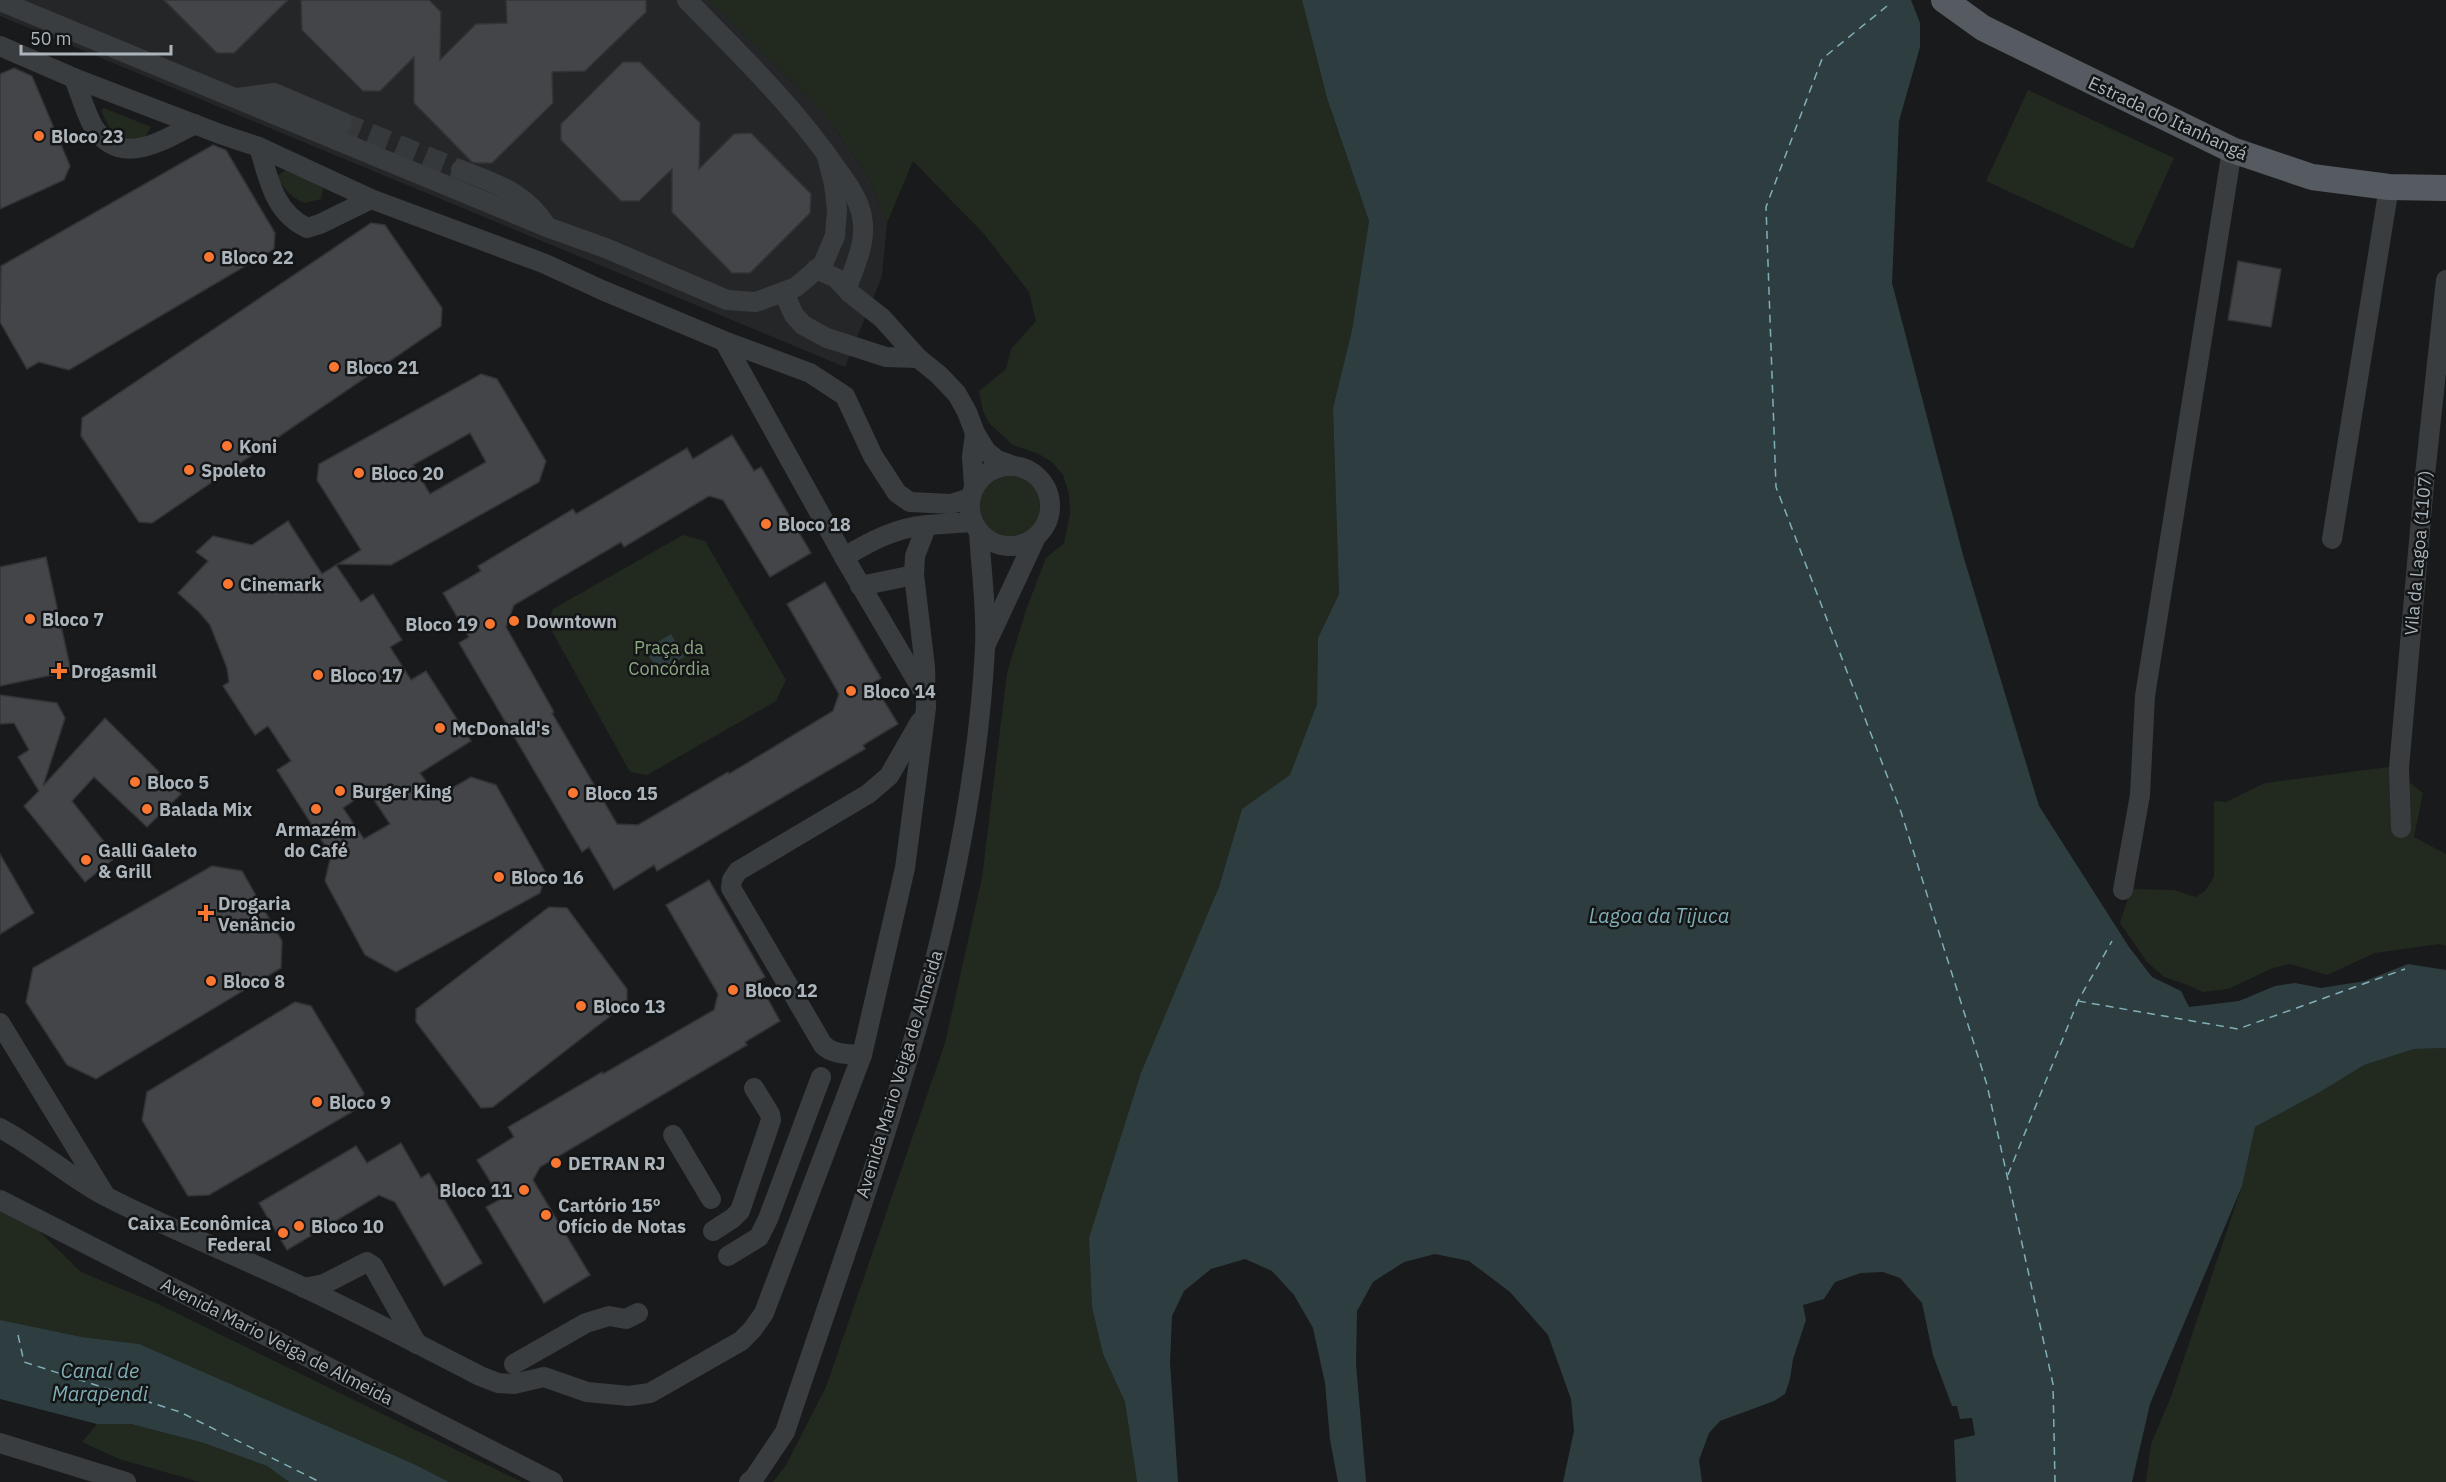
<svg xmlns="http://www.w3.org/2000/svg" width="2446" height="1482" font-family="'IBM Plex Sans',sans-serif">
  <rect width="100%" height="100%" fill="#191a1b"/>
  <polygon fill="#252628" points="0,0 710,0 825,114 870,180 887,223 882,276 845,367 0,16"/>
  <g fill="#222a20">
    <polygon points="710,0 1302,0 1327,98 1369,221 1352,330 1333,408 1339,594 1318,638 1317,704 1290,776 1242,809 1219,887 1089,1238 1092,1307 1103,1354 1125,1402 1137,1482 773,1482 786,1465 826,1387 945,1043 982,878 1007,673 1026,610 1046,558 1064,543 1070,514 1069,494 1063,475 1053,463 1039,454 1013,445 989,423 983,411 979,391 1006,369 1011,349 1036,321 1029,292 984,234 913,161 887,223 870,180 825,114"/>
    <polygon points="2028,90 2174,158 2133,249 1986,181"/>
    <polygon points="104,108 151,127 144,139 125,140 109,127 101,111"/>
    <path d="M 288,169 L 323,188 L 321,199 L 305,203 C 291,198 284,189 277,176 Z"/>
    <circle cx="1010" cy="506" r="30"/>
    <polygon points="683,535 705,541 786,680 776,701 647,775 630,772 548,624 553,609"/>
    <polygon points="2389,767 2423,793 2414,837 2446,854 2446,946 2439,944 2375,953 2327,975 2290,964 2273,968 2228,989 2203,992 2188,985 2164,977 2147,962 2120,923 2131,889 2173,890 2196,897 2205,891 2214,877 2214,801 2226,802 2265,783"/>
    <polygon points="2446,1048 2446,1482 2146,1482 2151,1444 2172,1394 2242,1186 2255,1127 2320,1092 2364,1065 2414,1049"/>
    <polygon points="0,1193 81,1272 158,1304 522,1482 449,1482 414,1464 139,1344 82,1337 0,1320"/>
    <polygon points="97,1424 131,1424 204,1443 267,1466 289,1482 200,1482 119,1459 82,1442"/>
  </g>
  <g fill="#2e3e40">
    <polygon points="1302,0 1911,0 1920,23 1920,47 1899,121 1892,283 1963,555 2039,806 2129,947 2152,977 2181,991 2189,1007 2239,1001 2275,986 2295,983 2321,988 2365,981 2408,964 2446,970 2446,1048 2414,1049 2364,1065 2320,1092 2255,1127 2242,1186 2150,1404 2132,1482 1956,1482 1954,1440 1975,1435 1972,1418 1960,1419 1957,1406 1952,1406 1933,1355 1922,1303 1900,1278 1883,1272 1861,1273 1835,1282 1824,1299 1803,1305 1806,1320 1793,1359 1790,1379 1785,1394 1774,1401 1720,1421 1709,1433 1699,1460 1702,1482 1563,1482 1574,1431 1571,1399 1548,1335 1510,1292 1469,1261 1435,1254 1404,1262 1373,1282 1357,1311 1356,1364 1366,1482 1338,1482 1330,1440 1325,1383 1313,1328 1294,1295 1272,1271 1245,1259 1211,1269 1184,1291 1172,1316 1170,1362 1178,1482 1137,1482 1125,1402 1103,1354 1092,1307 1089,1238 1141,1073 1219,887 1242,809 1290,775 1317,704 1318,638 1339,594 1333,408 1352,330 1369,221 1327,98"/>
    <polygon points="671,634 684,657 659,672 645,650"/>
    <polygon points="0,1320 82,1337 139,1344 414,1464 449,1482 289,1482 267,1466 204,1443 131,1424 97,1424 0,1399"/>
  </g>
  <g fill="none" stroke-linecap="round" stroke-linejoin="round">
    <g stroke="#81afb7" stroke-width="1.5" stroke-dasharray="8 6" stroke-linecap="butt">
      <polyline points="1887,6 1822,59 1766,207 1776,487 1901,812 1987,1085 2053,1384 2055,1482"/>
      <polyline points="2078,1001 2238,1029 2405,969"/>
      <polyline points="2008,1175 2078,1001 2112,941"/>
      <polyline points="18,1335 24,1362 180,1412 320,1482"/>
    </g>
  </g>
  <g fill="#434548" stroke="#333437" stroke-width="1.5" fill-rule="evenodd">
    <polygon points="164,0 288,0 234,53 217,53"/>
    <polygon points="301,0 429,0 441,12 440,60 476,24 507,23 506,0 646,0 646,12 585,71 552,72 553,103 492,163 477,163 472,162 414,103 414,57 380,91 363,91 302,30"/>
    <polygon points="623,62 640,62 700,123 699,169 734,134 751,133 811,194 810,213 750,273 732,273 672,212 672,169 639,201 621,201 561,140 561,124"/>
    <polygon points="14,68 32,76 70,166 64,180 0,209 0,74"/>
    <polygon points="213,145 226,150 275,233 274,249 69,370 39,362 27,369 0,322 1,266"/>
    <polygon points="371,223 385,225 442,308 441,326 152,523 139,522 81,436 82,418"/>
    <polygon points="2238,261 2281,269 2271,327 2228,320"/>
    <path d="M 481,374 L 497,379 L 546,461 L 539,482 L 391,565 L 338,564 L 361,550 L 317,480 L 319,464 ZM 470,433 L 486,462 L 430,494 L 413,465 Z"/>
    <polygon points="732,435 754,471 761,467 811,553 770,577 723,500 709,496 624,547 621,542 514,605 506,627 554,712 552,713 617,824 638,825 728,772 729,774 833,711 839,694 787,604 825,582 881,678 873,683 898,724 863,745 865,749 657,871 654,865 614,890 589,847 582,852 459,643 469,637 443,593 481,571 478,566 573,509 576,514 687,448 693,459"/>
    <path d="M 288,521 L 322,574 L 336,565 L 361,602 L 373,594 L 402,640 L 390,647 L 411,680 L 426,671 L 471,741 L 420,773 L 437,797 L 471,777 L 496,785 L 546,873 L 540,893 L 396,972 L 365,955 L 325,881 L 331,855 L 277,770 L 291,761 L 268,726 L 255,735 L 223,686 L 229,682 L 227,668 L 210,625 L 199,612 L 178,593 L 208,561 L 196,552 L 213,536 L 252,545 ZM 368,791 L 390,824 L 364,839 L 343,808 Z"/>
    <polygon points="46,557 71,671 0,686 0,567"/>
    <polygon points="0,695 57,703 65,718 43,786 105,718 181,794 147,827 94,777 72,801 116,857 85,882 24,806 39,791 18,757 29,750 14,723 0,724"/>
    <polygon points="0,854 34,913 0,934"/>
    <polygon points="212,866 242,871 282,941 281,968 96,1079 67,1065 26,1002 33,968"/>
    <polygon points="709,880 765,977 758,981 780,1021 745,1042 747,1045 540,1167 533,1180 590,1275 544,1303 486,1207 501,1199 477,1160 514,1137 508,1127 602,1072 603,1074 714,1010 718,994 666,905"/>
    <polygon points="549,907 567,908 627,989 627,1003 493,1107 481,1108 416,1022 416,1009"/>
    <polygon points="295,1002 311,1006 364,1093 357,1109 209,1195 188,1196 142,1120 147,1092"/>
    <polygon points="401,1143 421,1178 429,1173 482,1263 444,1286 395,1202 379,1195 287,1250 259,1203 356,1146 367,1163"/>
  </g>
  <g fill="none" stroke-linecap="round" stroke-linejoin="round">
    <polyline stroke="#36393b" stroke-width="20" stroke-dasharray="20 10" stroke-linecap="butt" points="342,122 461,170"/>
    <g stroke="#3a3d40" stroke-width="20">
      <path d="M 687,0 C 738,53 792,104 834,165 C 845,180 859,198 862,217 C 867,242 855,265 847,288 L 850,293"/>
      <polyline points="0,1 547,227 608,249 727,300 756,302 796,287 823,264 835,236 837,210 834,184 826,153"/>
      <polyline points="0,46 74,78 220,134 259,147 371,199 543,263 602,290 724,341 810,373 845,396 873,456 897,493 910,502 951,504 970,498"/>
      <path d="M 74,78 C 80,93 85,112 93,126 C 120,169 161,141 195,124"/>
      <polyline points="237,98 274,93 342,122"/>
      <path d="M 259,147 C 269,180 274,212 307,228 L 320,224 L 371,199"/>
      <path d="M 461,170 C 496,184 526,192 547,227"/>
      <polyline points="816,269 836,278 850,293 882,318 918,358 939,375 957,394 967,412 975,433 986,451 997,460 1011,465"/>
      <polyline points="784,293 794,315 803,325 827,338 886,357 918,358"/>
      <polyline points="724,341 844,557 924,693"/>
      <circle cx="1010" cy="506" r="40"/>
      <polyline points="974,486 972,457 975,433"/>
      <polyline points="2332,539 2389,187"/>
      <path d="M 844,557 C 871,541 895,528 927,525"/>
      <polyline points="860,586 914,575"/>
      <polyline points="986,644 1036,537"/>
      <polyline points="2401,828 2399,768 2424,484 2446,280"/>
      <polyline points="2123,890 2140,795 2145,696 2232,150"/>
      <polyline points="0,1023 105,1195"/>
      <path d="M 862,1055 C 847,1054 834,1055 823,1045 L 731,888 L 732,880 L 738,871 L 868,794 L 889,776 L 920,722"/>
      <path d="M 0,1128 C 38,1148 69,1177 107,1197 C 172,1230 240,1257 305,1288 C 364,1316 422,1346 480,1376 L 498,1383 L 514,1384 L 544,1377 L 587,1392 L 629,1396 L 650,1393 L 741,1341 L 752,1330 L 764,1313 L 862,1055 L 905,868 L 926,708 L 925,667 L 914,575 L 915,556 L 927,525 L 972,522"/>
      <polyline points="673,1135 711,1199"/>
      <polyline points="0,1200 553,1482"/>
      <polyline points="713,1231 733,1218 740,1211 771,1120 770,1114 754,1088"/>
      <polyline points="728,1256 759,1237 768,1219 821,1077"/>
      <polyline points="304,1288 324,1284 367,1262 373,1266 417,1344"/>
      <polyline points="514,1364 586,1323 609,1316 626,1319 638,1313"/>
      <polyline points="0,1443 126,1482"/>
      <path d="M 749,1482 L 754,1478 L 785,1432 C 870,1177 971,919 985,648 C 987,610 981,570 979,532"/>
    </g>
    <polyline stroke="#555b60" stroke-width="26" points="1944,0 1983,28 2232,150 2312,177 2389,187 2446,188"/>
  </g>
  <g fill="#fa7732" stroke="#141516" stroke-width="2">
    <circle cx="39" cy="136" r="6"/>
    <circle cx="209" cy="257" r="6"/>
    <circle cx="334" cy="367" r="6"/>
    <circle cx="227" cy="446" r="6"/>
    <circle cx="189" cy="470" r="6"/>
    <circle cx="359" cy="473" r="6"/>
    <circle cx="766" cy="524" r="6"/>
    <circle cx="228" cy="584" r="6"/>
    <circle cx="30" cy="619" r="6"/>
    <circle cx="514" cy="621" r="6"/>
    <circle cx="490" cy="624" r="6"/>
    <path d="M56 662h6v6h6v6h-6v6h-6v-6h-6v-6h6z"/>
    <circle cx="318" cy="675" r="6"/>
    <circle cx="851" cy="691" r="6"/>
    <circle cx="440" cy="728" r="6"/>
    <circle cx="135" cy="782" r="6"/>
    <circle cx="340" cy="791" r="6"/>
    <circle cx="573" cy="793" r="6"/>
    <circle cx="147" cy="809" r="6"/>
    <circle cx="316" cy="809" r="6"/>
    <circle cx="86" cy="860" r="6"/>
    <circle cx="499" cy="877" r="6"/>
    <path d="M203 904h6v6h6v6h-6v6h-6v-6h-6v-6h6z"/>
    <circle cx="211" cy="981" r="6"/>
    <circle cx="733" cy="990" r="6"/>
    <circle cx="581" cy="1006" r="6"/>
    <circle cx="317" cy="1102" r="6"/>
    <circle cx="556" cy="1163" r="6"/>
    <circle cx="524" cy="1190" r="6"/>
    <circle cx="546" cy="1215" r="6"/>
    <circle cx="299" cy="1226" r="6"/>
    <circle cx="283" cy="1233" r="6"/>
  </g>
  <g text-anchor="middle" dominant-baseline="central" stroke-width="5" stroke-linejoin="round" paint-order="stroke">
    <g font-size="18" fill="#abb5bb" stroke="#141516">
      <text transform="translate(2168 118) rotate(25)">Estrada do Itanhangá</text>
      <text transform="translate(2418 553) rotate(-85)">Vila da Lagoa (1107)</text>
      <text transform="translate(899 1074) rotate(-73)">Avenida Mario Veiga de Almeida</text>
      <text transform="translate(277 1341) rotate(27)">Avenida Mario Veiga de Almeida</text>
    </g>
    <g font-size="18" font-weight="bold" fill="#abb5bb" stroke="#141516" text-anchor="start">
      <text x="51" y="136">Bloco 23</text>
      <text x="221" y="257">Bloco 22</text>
      <text x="346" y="367">Bloco 21</text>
      <text x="239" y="446">Koni</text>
      <text x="201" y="470">Spoleto</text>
      <text x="371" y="473">Bloco 20</text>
      <text x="778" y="524">Bloco 18</text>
      <text x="240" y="584">Cinemark</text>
      <text x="42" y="619">Bloco 7</text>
      <text x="526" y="621">Downtown</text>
      <text x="478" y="624" text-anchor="end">Bloco 19</text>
      <text x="71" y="671">Drogasmil</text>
      <text x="330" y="675">Bloco 17</text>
      <text x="863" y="691">Bloco 14</text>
      <text x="452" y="728">McDonald's</text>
      <text x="147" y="782">Bloco 5</text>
      <text x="352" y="791">Burger King</text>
      <text x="585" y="793">Bloco 15</text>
      <text x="159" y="809">Balada Mix</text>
      <text x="316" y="829" text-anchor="middle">Armazém<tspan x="316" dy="21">do Café</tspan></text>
      <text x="98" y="850">Galli Galeto<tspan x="98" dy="21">&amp; Grill</tspan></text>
      <text x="511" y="877">Bloco 16</text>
      <text x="218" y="903">Drogaria<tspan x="218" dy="21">Venâncio</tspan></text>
      <text x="223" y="981">Bloco 8</text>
      <text x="745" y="990">Bloco 12</text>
      <text x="593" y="1006">Bloco 13</text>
      <text x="329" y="1102">Bloco 9</text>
      <text x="568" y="1163">DETRAN RJ</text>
      <text x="512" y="1190" text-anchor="end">Bloco 11</text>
      <text x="558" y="1205">Cartório 15º<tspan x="558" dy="21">Ofício de Notas</tspan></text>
      <text x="271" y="1223" text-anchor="end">Caixa Econômica<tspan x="271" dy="21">Federal</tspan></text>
      <text x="311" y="1226">Bloco 10</text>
    </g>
    <g font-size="18" fill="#8ba781" stroke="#141516">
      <text x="669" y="647">Praça da<tspan x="669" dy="21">Concórdia</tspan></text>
    </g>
    <g font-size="20" font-style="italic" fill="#81afb7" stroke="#141516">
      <text x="1659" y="915">Lagoa da Tijuca</text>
      <text x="100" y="1370">Canal de<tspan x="100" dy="23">Marapendi</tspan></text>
    </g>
  </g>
  <path d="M21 45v9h150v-9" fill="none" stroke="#abb5bb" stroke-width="3"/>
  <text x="30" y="45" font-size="18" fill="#abb5bb" stroke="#141516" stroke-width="4.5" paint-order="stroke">50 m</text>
</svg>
